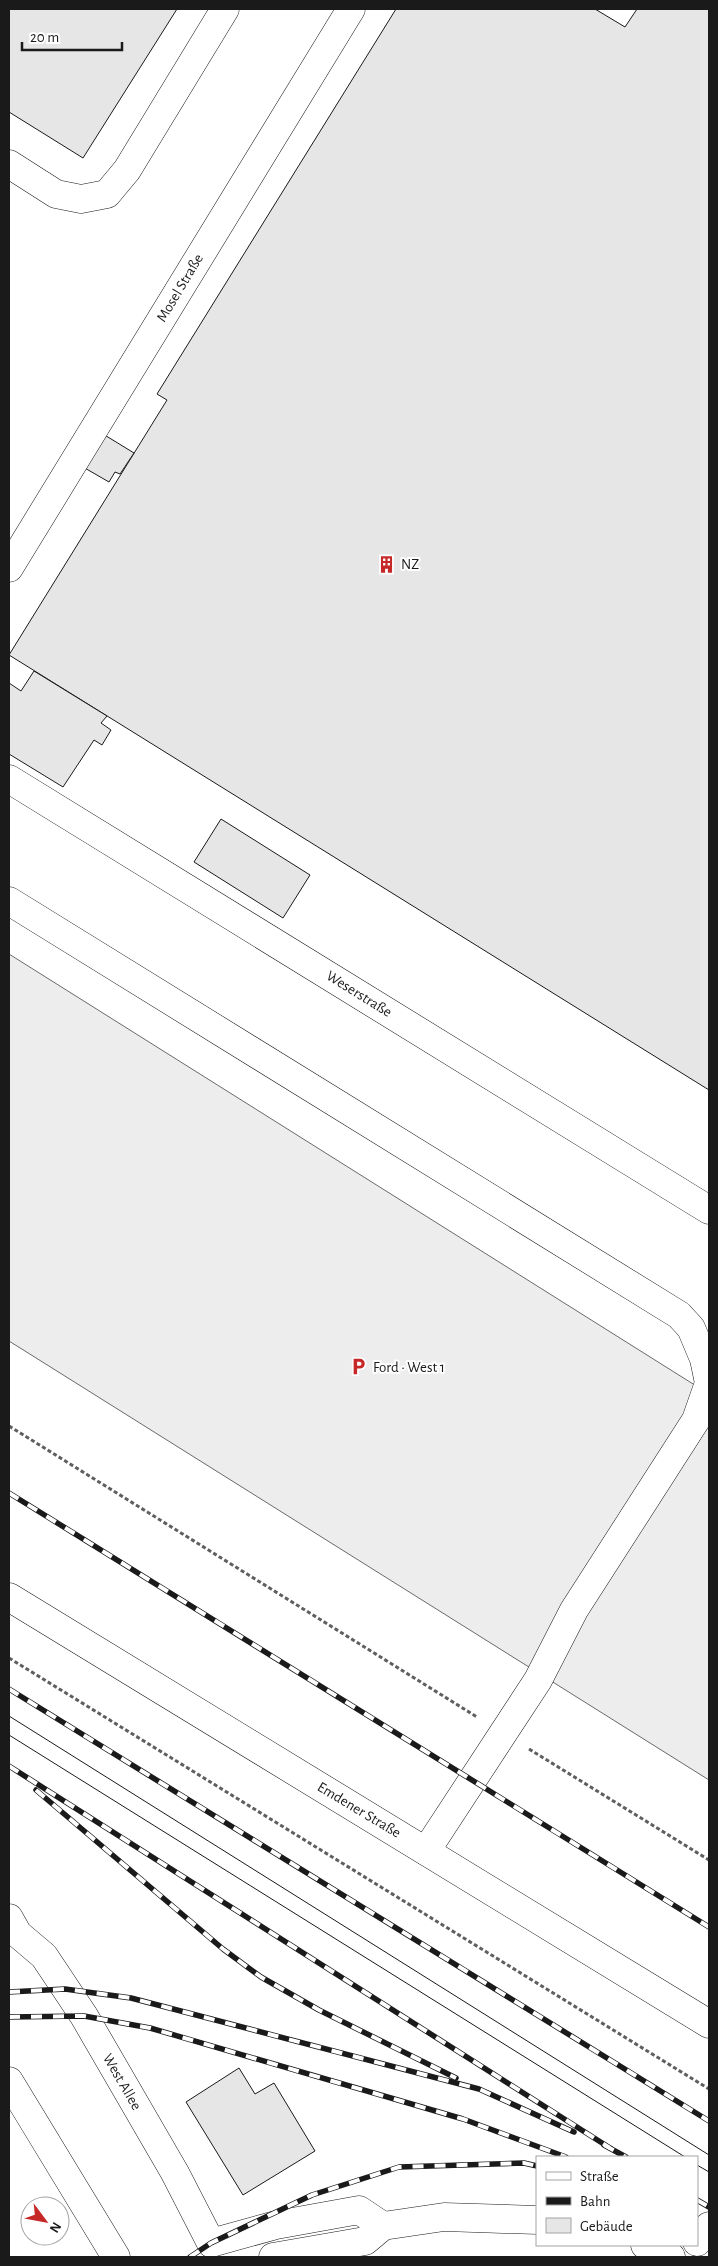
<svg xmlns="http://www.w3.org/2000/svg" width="718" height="2266" font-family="'Alegreya Sans',sans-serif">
  <rect width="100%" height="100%" fill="#fff"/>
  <polygon fill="#ededed" stroke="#6a6a6a" points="9,954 709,1394 709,1780 9,1341"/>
  <g fill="#e6e6e6" stroke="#1a1a1a">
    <polygon points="9,9 177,9 83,158 9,112"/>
    <polygon points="396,9 595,9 625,27 637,9 709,9 709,1090 9,655 167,400 157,394"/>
    <polygon points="103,434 134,453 120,474 115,472 109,482 83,467"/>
    <polygon points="34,671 107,716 101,723 111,730 102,745 94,740 63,787 9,754 9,683 21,691"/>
    <polygon points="221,819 310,875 283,918 194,862"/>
    <polygon points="239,2068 255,2094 274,2083 315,2151 243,2195 186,2102"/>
  </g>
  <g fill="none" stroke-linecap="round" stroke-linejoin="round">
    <defs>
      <g id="minor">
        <polyline points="9,164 56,194 81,199 107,194 127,170 225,9"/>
        <polyline points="9,568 351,9"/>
        <polyline points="9,779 709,1210"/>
        <polyline points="9,901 679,1315 691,1328 704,1359 709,1383 696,1420 574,1610 538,1680 426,1851"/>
        <polyline points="9,1597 709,2024"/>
        <polyline points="9,1918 18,1934 44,1956 84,2016 175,2173 211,2243"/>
        <polyline points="9,2081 116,2257"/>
        <polyline points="697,2242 709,2226"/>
        <polyline points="211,2243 276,2225 359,2210 383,2226"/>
        <polyline points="645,2245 671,2257"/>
        <polyline points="273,2257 365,2241 383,2226 444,2217 537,2220"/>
      </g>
    </defs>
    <use href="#minor" stroke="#1a1a1a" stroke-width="29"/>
    <g stroke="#5f5f5f" stroke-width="3" stroke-dasharray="4 2.5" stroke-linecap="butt">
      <polyline points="9,1426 477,1717"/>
      <polyline points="9,1658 709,2089"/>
      <polyline points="529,1749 709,1860"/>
    </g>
    <use href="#minor" stroke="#fff" stroke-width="28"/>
    <g stroke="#1a1a1a" stroke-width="1">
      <polyline points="9,1716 709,2155"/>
      <polyline points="9,1735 685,2157"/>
      <polyline points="697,2165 709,2172"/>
    </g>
    <defs>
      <g id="rail">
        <polyline points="9,1493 709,1927"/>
        <polyline points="9,1689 709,2121"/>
        <polyline points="9,1766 610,2148"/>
        <polyline points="36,1790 223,1949 261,1977 319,2010 456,2078"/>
        <polyline points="9,1992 65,1989 131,1998 479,2089 574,2132"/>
        <polyline points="9,2017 84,2016 150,2028 463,2119 566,2157"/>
        <polyline points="604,2145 626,2157"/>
        <polyline points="697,2200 709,2207"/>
        <polyline points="190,2257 211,2243 312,2195 399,2167 524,2163 537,2166"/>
      </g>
    </defs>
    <use href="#rail" stroke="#1a1a1a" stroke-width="5.5"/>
    <use href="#rail" stroke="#fff" stroke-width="4" stroke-dasharray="11" stroke-linecap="butt"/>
  </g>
  <defs>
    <symbol id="building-bare" viewBox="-9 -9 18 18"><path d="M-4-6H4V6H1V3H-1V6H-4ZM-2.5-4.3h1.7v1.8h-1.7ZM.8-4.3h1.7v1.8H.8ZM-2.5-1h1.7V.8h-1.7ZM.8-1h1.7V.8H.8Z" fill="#c62828" stroke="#fff" stroke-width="2.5" paint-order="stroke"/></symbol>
    <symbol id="parking-bare" viewBox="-9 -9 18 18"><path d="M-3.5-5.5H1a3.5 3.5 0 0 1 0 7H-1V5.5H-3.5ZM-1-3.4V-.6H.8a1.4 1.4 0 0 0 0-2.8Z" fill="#c62828" stroke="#fff" stroke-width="2.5" paint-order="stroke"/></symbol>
  </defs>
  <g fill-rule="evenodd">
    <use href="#building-bare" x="374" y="552" width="25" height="25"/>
    <use href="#parking-bare" x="346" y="1354" width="25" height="25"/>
  </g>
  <g text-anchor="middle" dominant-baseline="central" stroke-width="4" stroke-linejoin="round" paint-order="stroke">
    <g font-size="15" fill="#1a1a1a" stroke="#fff">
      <text transform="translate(180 288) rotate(-59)">Mosel Straße</text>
      <text transform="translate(359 994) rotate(32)">Weserstraße</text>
      <text transform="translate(359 1810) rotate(31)">Emdener Straße</text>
      <text transform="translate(122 2082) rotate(60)">West Allee</text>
    </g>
    <g font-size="15" fill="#1a1a1a" stroke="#fff" text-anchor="start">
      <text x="401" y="564">NZ</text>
      <text x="373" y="1367">Ford • West 1</text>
    </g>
  </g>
  <rect width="718" height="2266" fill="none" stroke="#1a1a1a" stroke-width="20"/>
  <rect x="536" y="2156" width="162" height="90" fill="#ffffff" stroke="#a3a3a3"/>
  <rect x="546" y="2172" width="25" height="8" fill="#ffffff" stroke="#a3a3a3"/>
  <text x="580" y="2181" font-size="15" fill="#1a1a1a">Straße</text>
  <rect x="546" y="2197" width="25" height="8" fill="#1a1a1a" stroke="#a3a3a3"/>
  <text x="580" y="2206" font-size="15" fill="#1a1a1a">Bahn</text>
  <rect x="546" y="2218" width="25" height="15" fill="#e6e6e6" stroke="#a3a3a3"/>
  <text x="580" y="2231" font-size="15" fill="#1a1a1a">Gebäude</text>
  <g transform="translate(45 2221) rotate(122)"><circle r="24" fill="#ffffff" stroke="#a3a3a3"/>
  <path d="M0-4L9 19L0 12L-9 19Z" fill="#c62828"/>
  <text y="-8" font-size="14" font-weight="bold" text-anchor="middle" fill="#1a1a1a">N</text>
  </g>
  <path d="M22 42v8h100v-8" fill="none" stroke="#1a1a1a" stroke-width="2.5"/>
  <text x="30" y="42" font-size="15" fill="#1a1a1a" stroke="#ffffff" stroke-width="4" paint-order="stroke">20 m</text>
</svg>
